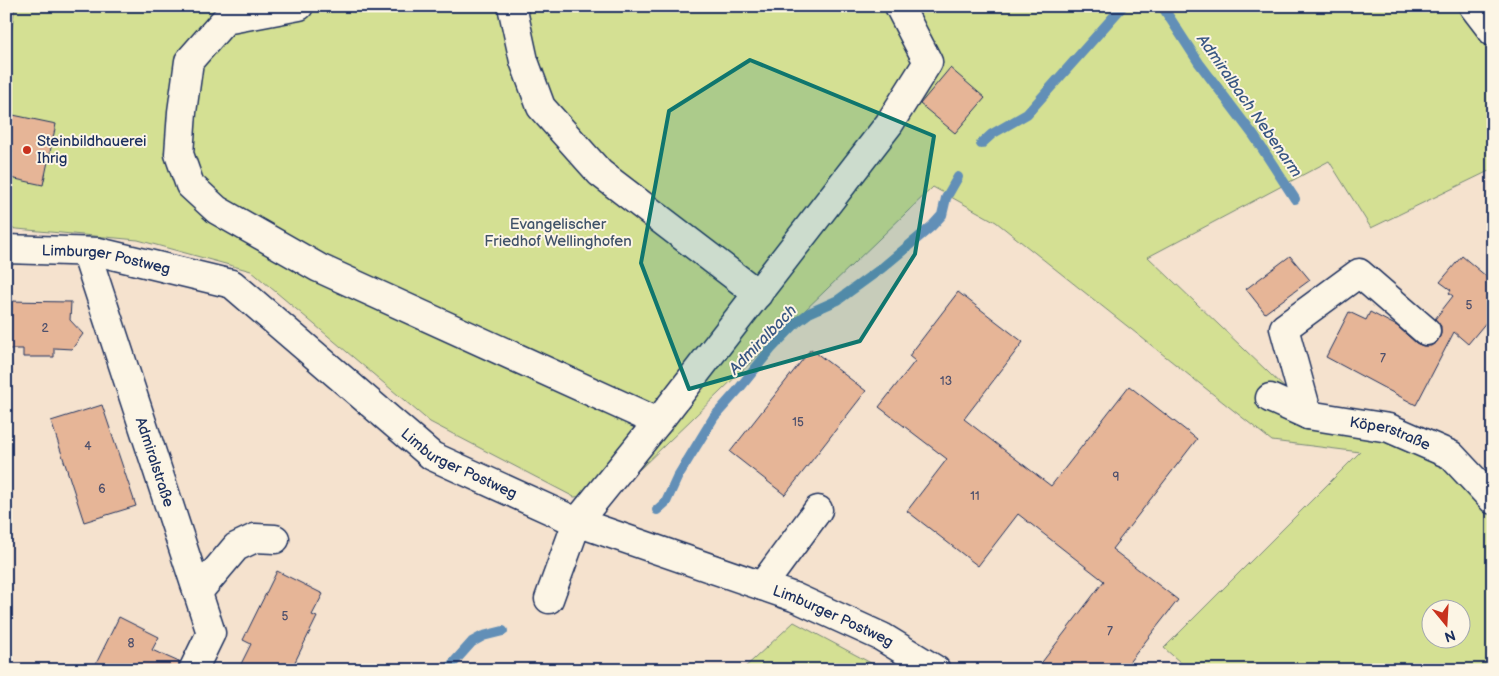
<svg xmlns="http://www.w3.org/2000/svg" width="1499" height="676" font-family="'Balsamiq Sans',sans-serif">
  <rect width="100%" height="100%" fill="#f5e2ce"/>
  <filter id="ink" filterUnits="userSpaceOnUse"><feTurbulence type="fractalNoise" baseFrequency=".02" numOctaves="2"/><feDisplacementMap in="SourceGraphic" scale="10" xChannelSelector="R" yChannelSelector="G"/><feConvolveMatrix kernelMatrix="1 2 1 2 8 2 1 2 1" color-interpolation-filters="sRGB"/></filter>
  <g filter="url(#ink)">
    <g fill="#d4e093" stroke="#788878" fill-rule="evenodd">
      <path d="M 15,6 L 1463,6 L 1493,45 L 1493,169 L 1371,228 L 1329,161 L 1148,257 L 1316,418 L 1445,458 L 1493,509 L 1493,670 L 1189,670 L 1164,648 L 1360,452 L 1272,441 L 996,222 L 933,187 L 614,494 L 574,497 L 430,422 L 251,271 L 138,240 L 6,228 L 6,67 ZM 1432,608 L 1462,608 L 1462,638 L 1432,638 Z"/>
      <polygon points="794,622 884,670 742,670"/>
    </g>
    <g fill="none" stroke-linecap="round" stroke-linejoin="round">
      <g stroke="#628fb7" stroke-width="10">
        <polyline points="1162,6 1199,63 1254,136 1295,199"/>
        <polyline points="981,144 992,134 1027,114 1123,6"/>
        <polyline points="657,510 666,502 678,476 714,417 738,390 771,349 797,322 809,313 838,300 882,268 932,226 942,215 946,198 958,177"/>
        <polyline points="447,670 472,642 483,636 503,631"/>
      </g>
    </g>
    <g fill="#e6b597" stroke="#1b2f5e">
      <polygon points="950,68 985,98 955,133 920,104"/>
      <polygon points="13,115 56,124 43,185 6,177 12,150 7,149"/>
      <polygon points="1290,256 1310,280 1265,313 1246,289"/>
      <polygon points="1462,256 1493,282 1493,314 1468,344 1454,332 1416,405 1326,357 1349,312 1366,320 1370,312 1397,326 1416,343 1423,346 1431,346 1437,342 1441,334 1441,326 1435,319 1453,296 1449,293 1451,290 1440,282"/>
      <polygon points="958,292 1023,342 964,419 1051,486 1129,386 1197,439 1112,549 1178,600 1123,670 1036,670 1104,581 1018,514 978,566 907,511 947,459 879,407 915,361 909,356"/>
      <polygon points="6,301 71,302 70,320 83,334 72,349 54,348 54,357 23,357 23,349 6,349"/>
      <polygon points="811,349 866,391 785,495 730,452"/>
      <polygon points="102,405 136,506 84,522 51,421"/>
      <polygon points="277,571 323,594 312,615 317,617 291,670 238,670 251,644 243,640"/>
      <polygon points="119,617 159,637 152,650 179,662 178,670 93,670"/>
    </g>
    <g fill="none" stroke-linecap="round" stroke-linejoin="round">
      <defs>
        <g id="minor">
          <polyline points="299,6 225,20 189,61 182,112 179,154 190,185 217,210 319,268 658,422 889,124 928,62 899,6"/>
          <polyline points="512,6 524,61 541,107 600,173 758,294"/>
          <polyline points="1473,6 1493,32"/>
          <path id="s1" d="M 6,249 L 99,252 L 232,284 L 432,456 L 577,522 L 794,597 L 882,637 L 936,670"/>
          <path id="s2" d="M 86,252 L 211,633 L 193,670"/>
          <path id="s3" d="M 1270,398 L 1308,415 L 1389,428 L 1451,455 L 1493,500"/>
          <polyline points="1308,415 1284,328 1359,273 1426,331"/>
          <polyline points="762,586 818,510"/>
          <polyline points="198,592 236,547 255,538 275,539"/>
          <polyline points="549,599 577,522 658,422"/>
        </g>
      </defs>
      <use href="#minor" stroke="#1b2f5e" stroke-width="31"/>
      <use href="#minor" stroke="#fcf5e5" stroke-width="28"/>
    </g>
  </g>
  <path fill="#0f766e" fill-opacity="0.2" stroke="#0f766e" stroke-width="4" stroke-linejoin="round" d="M 750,60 L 934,136 L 915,254 L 860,341 L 689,389 L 641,263 L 669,111 Z"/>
  <circle fill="#c8321e" stroke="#fcf5e5" stroke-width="2" cx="27" cy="150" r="5"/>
  <g text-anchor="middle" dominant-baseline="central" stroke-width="4" stroke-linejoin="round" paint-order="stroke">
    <g font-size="12" fill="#4e506c">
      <text x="1469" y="305">5</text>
      <text x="45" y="328">2</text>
      <text x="1383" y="358">7</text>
      <text x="946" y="381">13</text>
      <text x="798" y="422">15</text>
      <text x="88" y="446">4</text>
      <text x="1116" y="477">9</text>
      <text x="102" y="489">6</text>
      <text x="975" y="496">11</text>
      <text x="285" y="616">5</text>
      <text x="1110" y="631">7</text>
      <text x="131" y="643">8</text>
    </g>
    <g font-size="15" fill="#1b2f5e" stroke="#fcf5e5" text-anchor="start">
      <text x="37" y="141">Steinbildhauerei<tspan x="37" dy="17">Ihrig</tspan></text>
    </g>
    <g font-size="15" fill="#405269" stroke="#fcf5e5">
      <text x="558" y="224">Evangelischer<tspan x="558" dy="17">Friedhof Wellinghofen</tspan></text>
    </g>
    <g font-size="15" fill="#1b2f5e" stroke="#fcf5e5">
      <text stroke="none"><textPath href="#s1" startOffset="101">Limburger Postweg</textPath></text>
      <text stroke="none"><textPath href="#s3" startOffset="126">Köperstraße</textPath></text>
      <text stroke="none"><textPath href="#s2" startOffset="221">Admiralstraße</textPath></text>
      <text stroke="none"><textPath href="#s1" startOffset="521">Limburger Postweg</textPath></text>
      <text stroke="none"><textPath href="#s1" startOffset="926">Limburger Postweg</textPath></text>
    </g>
    <g font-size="16" font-style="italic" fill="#395783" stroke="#fcf5e5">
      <text transform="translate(1249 106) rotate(55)">Admiralbach Nebenarm</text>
      <text transform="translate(763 340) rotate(-46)">Admiralbach</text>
    </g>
  </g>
  <rect width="1499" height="676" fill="none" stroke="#fcf5e5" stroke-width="25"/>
  <rect x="12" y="12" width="1474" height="651" fill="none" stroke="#1b2f5e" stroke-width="2" filter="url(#ink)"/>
  <g transform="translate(1446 624) rotate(162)"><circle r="24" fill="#fcf5e5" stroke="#a2a6af"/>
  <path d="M0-4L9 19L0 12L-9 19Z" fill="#c8321e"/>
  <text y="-8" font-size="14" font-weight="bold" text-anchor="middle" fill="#1b2f5e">N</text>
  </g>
</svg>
